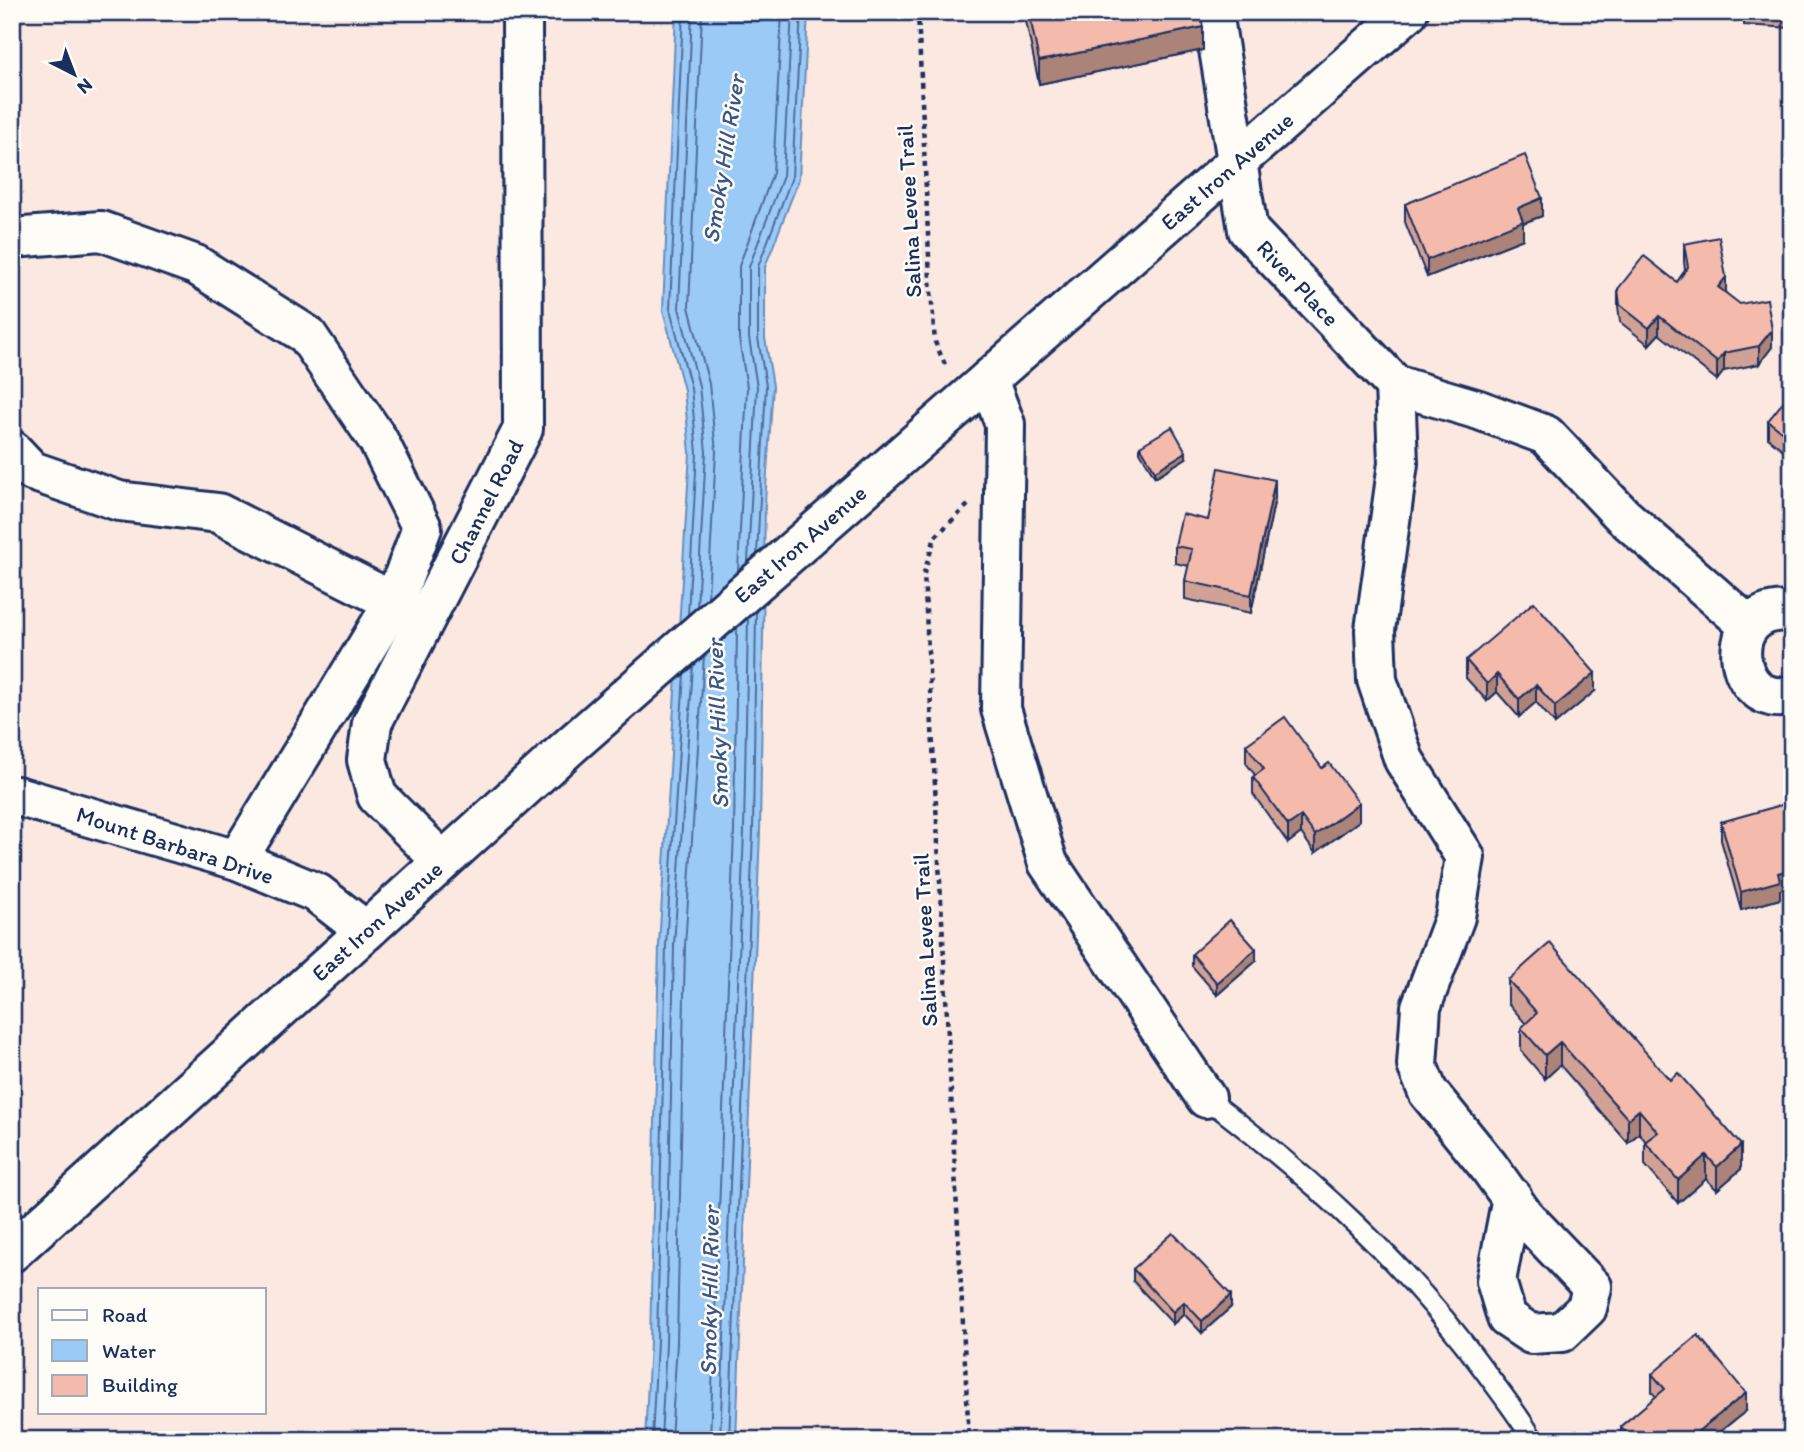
<svg xmlns="http://www.w3.org/2000/svg" width="1804" height="1452" font-family="Itim,sans-serif">
  <rect width="100%" height="100%" fill="#fae8e1"/>
  <filter id="ink" filterUnits="userSpaceOnUse"><feTurbulence type="fractalNoise" baseFrequency=".0143" numOctaves="2"/><feDisplacementMap in="SourceGraphic" scale="14" xChannelSelector="R" yChannelSelector="G"/><feConvolveMatrix kernelMatrix="1 2 1 2 8 2 1 2 1" color-interpolation-filters="sRGB"/></filter>
  <g filter="url(#ink)">
    <polygon fill="#9ccaf7" stroke="#688cba" stroke-width="2" points="676,12 808,12 799,179 765,267 765,338 773,386 765,502 760,832 736,1440 645,1440 650,1342 659,945 690,453 684,390 663,310"/>
    <g fill="none" stroke-linecap="round" stroke-linejoin="round">
      <g stroke="#4f6d9b" stroke-width="2">
        <polyline points="683,12 670,309 691,388 697,453 688,615"/>
        <polyline points="692,12 679,308 699,386 706,452 697,607"/>
        <polyline points="702,12 689,307 709,384 716,452 708,597"/>
        <polyline points="757,554 766,386 758,338 758,267 792,177 801,12"/>
        <polyline points="748,562 757,387 749,338 749,267 783,176 792,12"/>
        <polyline points="738,571 747,387 739,339 739,266 773,173 782,12"/>
        <polyline points="652,1440 657,1342 666,945 684,674"/>
        <polyline points="661,1440 666,1343 674,945 693,666"/>
        <polyline points="671,1440 677,1343 685,946 704,656"/>
        <polyline points="710,1440 734,831 737,628"/>
        <polyline points="720,1440 744,831 748,618"/>
        <polyline points="729,1440 753,832 756,611"/>
      </g>
      <defs>
        <path id="lane" d="M 1206,1098 C 1312,1178 1409,1266 1487,1374 C 1503,1396 1520,1417 1533,1440"/>
        <g id="street">
          <polyline points="1213,12 1248,230 1395,385"/>
          <polyline points="12,238 101,231 196,265 307,335 378,440 422,528 394,602 218,513 119,501 32,471 12,450"/>
          <polyline points="988,380 1005,424 1001,709 1048,863 1206,1098"/>
          <polyline points="1395,385 1398,463 1375,630 1377,680 1404,760 1465,857 1455,917 1421,1007 1417,1065 1428,1092 1489,1167 1524,1216 1592,1287 1587,1308 1562,1332 1531,1334 1507,1318 1496,1281 1512,1197"/>
          <polyline points="1395,385 1479,410 1546,435 1623,516 1749,626"/>
          <path d="M 1792,612 C 1716,603 1733,714 1792,695"/>
          <polyline points="12,798 17,796 237,860 317,893 366,931"/>
          <polyline points="237,860 394,602"/>
          <polyline points="442,861 377,796 367,760 372,723 523,429 522,12"/>
        </g>
        <polyline id="secondary" points="12,1252 570,746 1408,12"/>
      </defs>
      <use href="#lane" stroke="#1b2f5e" stroke-width="24"/>
      <use href="#street" stroke="#1b2f5e" stroke-width="44"/>
      <use href="#secondary" stroke="#1b2f5e" stroke-width="44"/>
      <g stroke="#1b2f5e" stroke-width="4.5" stroke-dasharray="5 5" stroke-linecap="butt">
        <polyline points="918,12 930,279 935,342 947,369"/>
        <polyline points="968,505 935,537 924,573 969,1440"/>
      </g>
      <use href="#lane" stroke="#fdfcf7" stroke-width="19"/>
      <use href="#street" stroke="#fdfcf7" stroke-width="38"/>
      <use href="#secondary" stroke="#fdfcf7" stroke-width="38"/>
    </g>
    <g fill="#d2a195" stroke="#1b2f5e" stroke-width="2">
      <polygon points="1024,12 1200,12 1203,50 1039,84"/>
      <polygon points="1744,12 1792,12 1792,28 1744,25"/>
      <polygon points="1405,204 1542,216 1523,223 1523,239 1427,277 1405,222"/>
      <polygon points="1684,244 1772,347 1759,364 1724,371 1717,380 1659,334 1649,345 1620,322 1618,306 1618,289 1677,282 1685,270 1684,262"/>
      <polygon points="1792,391 1792,457 1768,438 1768,421"/>
      <polygon points="1140,446 1186,458 1155,477 1140,452"/>
      <polygon points="1275,498 1251,613 1185,599 1185,581 1189,566 1175,563 1175,546 1208,520"/>
      <polygon points="1466,660 1595,691 1555,724 1536,702 1519,717 1497,692 1487,701 1466,678"/>
      <polygon points="1246,745 1359,821 1315,853 1301,833 1288,843 1253,794 1253,777 1255,775 1246,763"/>
      <polygon points="1721,822 1780,890 1780,899 1741,910 1721,840"/>
      <polygon points="1192,954 1256,961 1217,995 1192,966"/>
      <polygon points="1508,980 1741,1169 1717,1190 1706,1179 1678,1203 1645,1165 1645,1142 1646,1142 1639,1133 1628,1143 1560,1065 1545,1079 1521,1051 1521,1028 1526,1024 1508,1003"/>
      <polygon points="1133,1269 1231,1307 1202,1333 1184,1314 1173,1324 1133,1281"/>
      <polygon points="1652,1374 1746,1411 1709,1440 1621,1440 1621,1426 1656,1397 1652,1392"/>
    </g>
    <g fill="#ab8379" stroke="#1b2f5e" stroke-width="2">
      <polygon points="1203,27 1203,50 1039,84 1039,61"/>
      <polygon points="1542,198 1542,216 1523,223 1523,239 1427,277 1427,260 1518,208"/>
      <polygon points="1726,277 1726,295 1718,287"/>
      <polygon points="1659,316 1659,334 1649,345 1649,328"/>
      <polygon points="1772,330 1772,347 1759,364 1759,346"/>
      <polygon points="1724,353 1724,371 1717,380 1717,362"/>
      <polygon points="1186,452 1186,458 1155,477 1155,471"/>
      <polygon points="1275,480 1275,498 1251,613 1251,595"/>
      <polygon points="1595,673 1595,691 1555,724 1555,706"/>
      <polygon points="1497,674 1497,692 1487,701 1487,684"/>
      <polygon points="1536,685 1536,702 1519,717 1519,699"/>
      <polygon points="1359,803 1359,821 1315,853 1315,835"/>
      <polygon points="1301,816 1301,833 1288,843 1288,825"/>
      <polygon points="1792,869 1792,887 1780,890 1780,899 1741,910 1741,892 1778,873"/>
      <polygon points="1256,949 1256,961 1217,995 1217,983"/>
      <polygon points="1560,1042 1560,1065 1545,1079 1545,1055"/>
      <polygon points="1639,1110 1639,1133 1628,1143 1628,1119"/>
      <polygon points="1741,1145 1741,1169 1717,1190 1717,1167"/>
      <polygon points="1706,1155 1706,1179 1678,1203 1678,1180"/>
      <polygon points="1231,1295 1231,1307 1202,1333 1202,1321"/>
      <polygon points="1184,1302 1184,1314 1173,1324 1173,1312"/>
      <polygon points="1746,1393 1746,1411 1709,1440 1687,1440"/>
    </g>
    <g fill="#f4bbad" stroke="#1b2f5e" stroke-width="2">
      <polygon points="1029,12 1200,12 1203,27 1039,61"/>
      <polygon points="1525,155 1542,198 1518,208 1523,221 1427,260 1405,204"/>
      <polygon points="1719,237 1726,277 1718,287 1740,304 1767,299 1772,330 1759,346 1724,353 1717,362 1659,316 1649,328 1620,305 1618,289 1644,256 1677,282 1688,267 1684,244"/>
      <polygon points="1792,391 1792,439 1768,421"/>
      <polygon points="1172,427 1186,452 1155,471 1140,446"/>
      <polygon points="1219,468 1275,480 1251,595 1185,581 1192,549 1175,546 1182,514 1208,520"/>
      <polygon points="1534,602 1595,673 1555,706 1536,685 1519,699 1497,674 1487,684 1466,660"/>
      <polygon points="1285,717 1322,768 1329,763 1359,803 1315,835 1301,816 1288,825 1253,777 1264,769 1246,745"/>
      <polygon points="1792,802 1792,869 1778,873 1780,881 1741,892 1721,822"/>
      <polygon points="1230,920 1256,949 1217,983 1192,954"/>
      <polygon points="1550,943 1670,1080 1678,1073 1741,1145 1717,1167 1706,1155 1678,1180 1645,1142 1658,1132 1639,1110 1628,1119 1560,1042 1545,1055 1521,1028 1537,1013 1508,980"/>
      <polygon points="1173,1233 1231,1295 1202,1321 1184,1302 1173,1312 1133,1269"/>
      <polygon points="1698,1335 1746,1393 1687,1440 1632,1440 1621,1426 1665,1389 1652,1374"/>
    </g>
  </g>
  <g text-anchor="middle" dominant-baseline="central" stroke-width="5" stroke-linejoin="round" paint-order="stroke">
    <g font-size="23" fill="#1b2f5e" stroke="#fdfcf7">
      <text transform="translate(1227 171) rotate(-41)">East Iron Avenue</text>
      <text transform="translate(909 211) rotate(-93)">Salina Levee Trail</text>
      <text transform="translate(1298 283) rotate(47)">River Place</text>
      <text transform="translate(486 502) rotate(-63)">Channel Road</text>
      <text transform="translate(800 544) rotate(-41)">East Iron Avenue</text>
      <text transform="translate(175 845) rotate(18)">Mount Barbara Drive</text>
      <text transform="translate(377 921) rotate(-42)">East Iron Avenue</text>
      <text transform="translate(925 940) rotate(-93)">Salina Levee Trail</text>
    </g>
    <g font-size="24" font-style="italic" fill="#3b5684" stroke="#fdfcf7">
      <text transform="translate(723 159) rotate(-81)">Smoky Hill River</text>
      <text transform="translate(717 724) rotate(-92)">Smoky Hill River</text>
      <text transform="translate(709 1291) rotate(-89)">Smoky Hill River</text>
    </g>
  </g>
  <rect width="1804" height="1452" fill="none" stroke="#fdfcf7" stroke-width="42"/>
  <rect x="21" y="21" width="1762" height="1410" fill="none" stroke="#1b2f5e" stroke-width="2.5" filter="url(#ink)"/>
  <rect x="38" y="1288" width="228" height="126" fill="#fdfcf7" stroke="#a3aaba" stroke-width="2"/>
  <rect x="52" y="1310" width="35" height="10" fill="#fdfcf7" stroke="#a3aaba" stroke-width="2"/>
  <text x="102" y="1322" font-size="21" fill="#1b2f5e">Road</text>
  <rect x="52" y="1340" width="35" height="21" fill="#9ccaf7" stroke="#a3aaba" stroke-width="2"/>
  <text x="102" y="1358" font-size="21" fill="#1b2f5e">Water</text>
  <rect x="52" y="1375" width="35" height="21" fill="#f4bbad" stroke="#a3aaba" stroke-width="2"/>
  <text x="102" y="1392" font-size="21" fill="#1b2f5e">Building</text>
  <g transform="translate(74 74) rotate(138)" stroke="#fdfcf7" stroke-width="5" paint-order="stroke">
  <path d="M0-5L12 26L0 18L-12 26Z" fill="#1b2f5e"/>
  <text y="-10" font-size="19" font-weight="bold" text-anchor="middle" fill="#1b2f5e">N</text>
  </g>
</svg>
